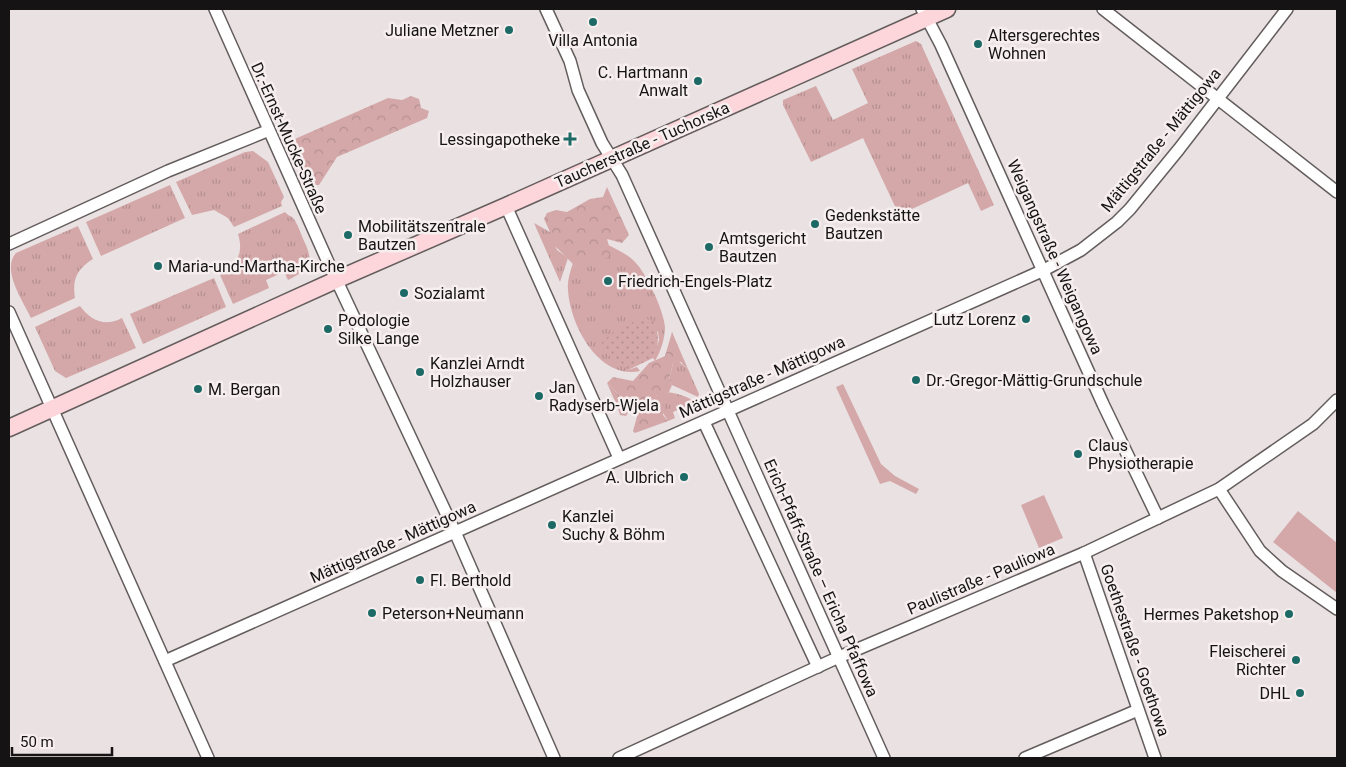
<svg xmlns="http://www.w3.org/2000/svg" width="1346" height="767" font-family="Roboto,sans-serif">
  <defs>
    <pattern id="grass-tufts" width="24" height="20" patternUnits="userSpaceOnUse" patternTransform="scale(1.25)"><rect width="24" height="20" fill="#d4a8a9"/><path d="M3 7l-1-3M5 7V3M7 7l1-3M15 17l-1-3M17 17v-4M19 17l1-3" fill="none" stroke="#b59091"/></pattern>
    <pattern id="forest-crowns" width="20" height="18" patternUnits="userSpaceOnUse" patternTransform="scale(1.25)"><rect width="20" height="18" fill="#d4a8a9"/><path d="M2 6a3 3 0 1 1 6 0M12 15a3 3 0 1 1 6 0" fill="none" stroke="#b59091"/></pattern>
    <pattern id="park-dots" width="8" height="8" patternUnits="userSpaceOnUse" patternTransform="scale(1.25)"><rect width="8" height="8" fill="#d4a8a9"/><path d="M2 2h.1M6 6h.1" fill="none" stroke="#b59091" stroke-width="1.8" stroke-linecap="round"/></pattern>
  </defs>
  <rect width="100%" height="100%" fill="#eae1e2"/>
  <g fill="url(#grass-tufts)">
    <polygon points="916,41 921,44 994,205 981,211 968,183 899,215 863,138 811,162 783,105 783,100 816,86 833,120 868,103 852,69"/>
    <polygon points="253,151 268,162 284,197 281,202 282,206 234,227 228,218 214,210 192,215 176,182 245,152"/>
    <polygon points="170,185 185,218 101,256 86,222"/>
    <path d="M 285,212 C 288,216 292,216 294,219 C 298,225 301,234 304,241 C 315,263 309,270 288,280 L 284,272 L 266,280 L 269,288 L 233,304 L 220,275 C 237,265 244,253 238,234 Z"/>
    <polygon points="534,223 550,232 557,250 568,258 560,282"/>
    <path d="M 78,226 L 93,259 C 77,269 72,279 75,298 L 31,318 C 23,301 1,270 16,253 Z"/>
    <path d="M 608,245 C 616,249 627,254 634,261 C 646,272 664,311 665,327 C 665,338 661,351 655,361 L 653,358 L 659,340 L 658,331 L 628,370 L 637,367 L 640,371 C 599,380 570,325 568,290 C 567,281 570,272 573,263 L 576,267 L 593,259 Z"/>
    <polygon points="214,278 226,307 143,344 130,314"/>
    <path d="M 80,306 C 91,321 105,327 122,318 L 136,348 L 66,378 L 55,371 L 35,327 Z"/>
    <polygon points="678,361 688,369 699,394 698,397 672,385 669,380 673,363"/>
    <polygon points="607,383 622,398 618,408"/>
    <path d="M 664,392 C 675,392 690,397 699,405 L 698,408 L 683,415 L 680,409 L 673,412 L 675,418 L 668,421 L 656,401 L 656,396 Z"/>
  </g>
  <g fill="url(#forest-crowns)">
    <polygon points="411,96 419,99 421,108 429,111 427,118 337,157 319,185 314,185 306,178 288,142 388,98 402,100"/>
    <polygon points="607,187 629,235 622,243 607,239 611,253 604,260 593,259 587,267 576,267 549,240 550,232 544,219 547,213 556,210 567,212 590,199 603,197"/>
    <polygon points="672,332 688,369 681,362 673,363 669,380 672,385 669,392 656,396 656,401 665,407 663,415 668,421 635,433 633,431 638,413 631,408 626,416 620,415 618,408 622,398 607,383 613,377 633,381 649,363 665,356"/>
  </g>
  <path fill="url(#park-dots)" d="M 647,319 L 653,321 C 660,335 659,344 653,358 L 628,370 L 602,350 L 601,344 C 612,329 629,322 647,319 Z"/>
  <g fill="#d4a8a9">
    <polygon points="843,384 881,464 895,476 919,489 916,494 890,481 880,484 836,387"/>
    <polygon points="1044,495 1063,538 1039,548 1021,505"/>
    <polygon points="1298,511 1337,543 1337,593 1273,542"/>
  </g>
  <g fill="none" stroke-linecap="round" stroke-linejoin="round">
    <defs>
      <g id="street">
        <polyline points="215,9 328,262 455,532 554,758"/>
        <polyline points="546,9 570,61 578,90 602,143 622,175 884,758"/>
        <polyline points="922,9 941,45 1103,404 1158,518"/>
        <polyline points="1103,9 1337,192"/>
        <polyline points="506,206 619,458"/>
        <polyline points="9,244 168,171 267,131"/>
        <polyline points="9,312 208,758"/>
        <polyline points="704,422 818,667"/>
        <polyline points="1219,489 1260,551 1282,571 1337,609"/>
        <polyline points="1084,553 1155,758"/>
        <polyline points="165,661 1044,270 1081,250 1117,222 1130,209 1179,149 1287,9"/>
        <polyline points="619,758 839,657 1084,553 1219,489 1313,424 1337,400"/>
        <polyline points="1025,758 1138,710"/>
      </g>
      <polyline id="secondary" points="9,428 336,280 506,206 947,9"/>
    </defs>
    <use href="#street" stroke="#645d5d" stroke-width="14"/>
    <use href="#secondary" stroke="#645d5d" stroke-width="19"/>
    <use href="#street" stroke="#fff" stroke-width="11"/>
    <use href="#secondary" stroke="#fcd6da" stroke-width="16"/>
  </g>
  <g fill="#1d6965" stroke="#f7efef" stroke-width="2">
    <circle cx="593" cy="22" r="5"/>
    <circle cx="509" cy="30" r="5"/>
    <circle cx="978" cy="44" r="5"/>
    <circle cx="698" cy="81" r="5"/>
    <path d="M567.5 131.5h5v5h5v5h-5v5h-5v-5h-5v-5h5z"/>
    <circle cx="815" cy="224" r="5"/>
    <circle cx="348" cy="235" r="5"/>
    <circle cx="709" cy="247" r="5"/>
    <circle cx="158" cy="266" r="5"/>
    <circle cx="608" cy="281" r="5"/>
    <circle cx="404" cy="293" r="5"/>
    <circle cx="1026" cy="319" r="5"/>
    <circle cx="328" cy="329" r="5"/>
    <circle cx="420" cy="372" r="5"/>
    <circle cx="916" cy="380" r="5"/>
    <circle cx="198" cy="389" r="5"/>
    <circle cx="539" cy="396" r="5"/>
    <circle cx="1078" cy="454" r="5"/>
    <circle cx="684" cy="477" r="5"/>
    <circle cx="552" cy="525" r="5"/>
    <circle cx="420" cy="580" r="5"/>
    <circle cx="372" cy="613" r="5"/>
    <circle cx="1289" cy="614" r="5"/>
    <circle cx="1296" cy="660" r="5"/>
    <circle cx="1300" cy="693" r="5"/>
  </g>
  <g text-anchor="middle" dominant-baseline="central" stroke-width="5" stroke-linejoin="round" paint-order="stroke">
    <g font-size="16" fill="#151313" stroke="#f7efef" text-anchor="start">
      <text x="499" y="30" text-anchor="end">Juliane Metzner</text>
      <text x="988" y="35">Altersgerechtes<tspan x="988" dy="18">Wohnen</tspan></text>
      <text x="593" y="40" text-anchor="middle">Villa Antonia</text>
      <text x="688" y="72" text-anchor="end">C. Hartmann<tspan x="688" dy="18">Anwalt</tspan></text>
      <text x="560" y="139" text-anchor="end">Lessingapotheke</text>
      <text x="825" y="215">Gedenkstätte<tspan x="825" dy="18">Bautzen</tspan></text>
      <text x="358" y="226">Mobilitätszentrale<tspan x="358" dy="18">Bautzen</tspan></text>
      <text x="719" y="238">Amtsgericht<tspan x="719" dy="18">Bautzen</tspan></text>
      <text x="168" y="266">Maria-und-Martha-Kirche</text>
      <text x="618" y="281">Friedrich-Engels-Platz</text>
      <text x="414" y="293">Sozialamt</text>
      <text x="1016" y="319" text-anchor="end">Lutz Lorenz</text>
      <text x="338" y="320">Podologie<tspan x="338" dy="18">Silke Lange</tspan></text>
      <text x="430" y="363">Kanzlei Arndt<tspan x="430" dy="18">Holzhauser</tspan></text>
      <text x="926" y="380">Dr.-Gregor-Mättig-Grundschule</text>
      <text x="549" y="387">Jan<tspan x="549" dy="18">Radyserb-Wjela</tspan></text>
      <text x="208" y="389">M. Bergan</text>
      <text x="1088" y="445">Claus<tspan x="1088" dy="18">Physiotherapie</tspan></text>
      <text x="674" y="477" text-anchor="end">A. Ulbrich</text>
      <text x="562" y="516">Kanzlei<tspan x="562" dy="18">Suchy &amp; Böhm</tspan></text>
      <text x="430" y="580">Fl. Berthold</text>
      <text x="382" y="613">Peterson+Neumann</text>
      <text x="1279" y="614" text-anchor="end">Hermes Paketshop</text>
      <text x="1286" y="651" text-anchor="end">Fleischerei<tspan x="1286" dy="18">Richter</tspan></text>
      <text x="1290" y="693" text-anchor="end">DHL</text>
    </g>
    <g font-size="16" fill="#151313" stroke="#f7efef">
      <text transform="translate(289 138) rotate(66)">Dr.-Ernst-Mucke-Straße</text>
      <text transform="translate(1161 140) rotate(-51)">Mättigstraße - Mättigowa</text>
      <text transform="translate(642 145) rotate(-24)">Taucherstraße - Tuchorska</text>
      <text transform="translate(1055 257) rotate(66)">Weigangstraße - Weigangowa</text>
      <text transform="translate(762 377) rotate(-24)">Mättigstraße - Mättigowa</text>
      <text transform="translate(393 542) rotate(-24)">Mättigstraße - Mättigowa</text>
      <text transform="translate(821 578) rotate(66)">Erich-Pfaff-Straße – Ericha Pfaffowa</text>
      <text transform="translate(981 579) rotate(-23)">Paulistraße - Pauliowa</text>
      <text transform="translate(1135 650) rotate(71)">Goethestraße - Goethowa</text>
    </g>
  </g>
  <rect width="1346" height="767" fill="none" stroke="#151313" stroke-width="20"/>
  <path d="M12 747v8h100v-8" fill="none" stroke="#151313" stroke-width="2.5"/>
  <text x="20" y="747" font-size="15" fill="#151313" stroke="#f7efef" stroke-width="4" paint-order="stroke">50 m</text>
</svg>
